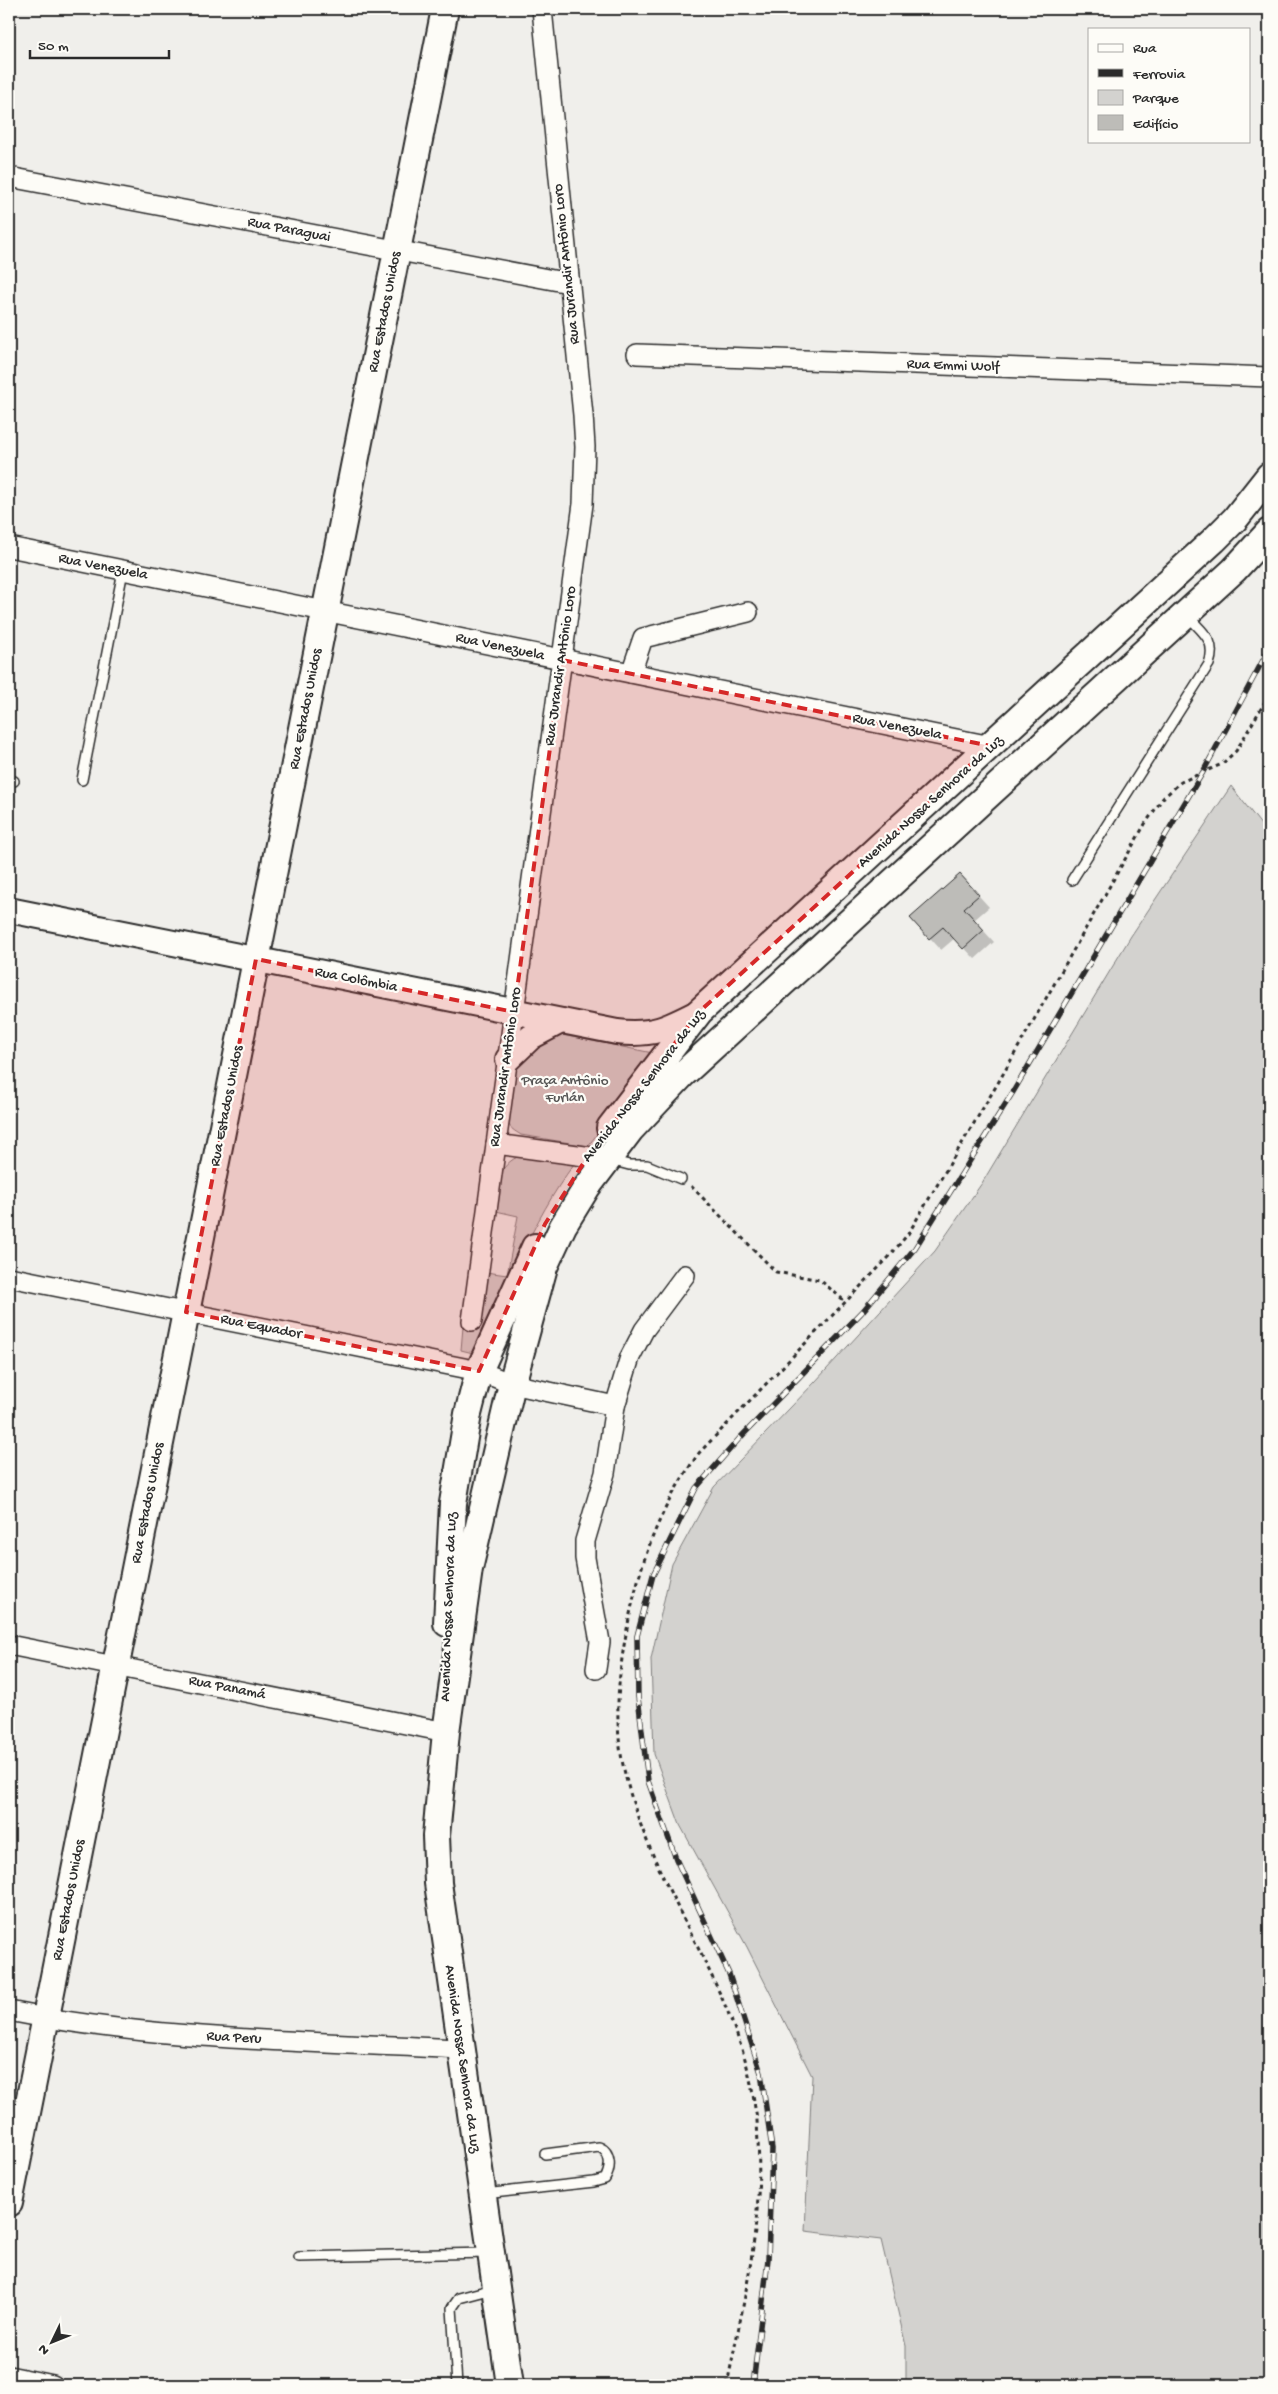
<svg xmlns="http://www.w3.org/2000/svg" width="1278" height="2394" font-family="'Gochi Hand',sans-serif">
  <rect width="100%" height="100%" fill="#f0efeb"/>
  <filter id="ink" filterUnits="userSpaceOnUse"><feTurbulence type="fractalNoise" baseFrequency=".02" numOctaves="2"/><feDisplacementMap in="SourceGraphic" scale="10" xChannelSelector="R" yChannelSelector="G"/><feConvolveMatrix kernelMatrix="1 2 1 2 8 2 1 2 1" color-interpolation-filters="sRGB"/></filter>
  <g filter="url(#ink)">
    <g fill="#d3d2cf" stroke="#7f7e7d">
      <polygon points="1231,786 1269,835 1269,2385 906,2385 906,2346 881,2240 805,2231 812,2076 747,1947 680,1825 654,1754 651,1659 672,1564 714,1487 815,1382 935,1251 982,1183 1131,936"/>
      <path d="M 562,1035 L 658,1054 L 588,1146 L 521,1135 C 515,1131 510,1129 508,1122 C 504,1113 513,1069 519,1061 C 531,1048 546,1039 562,1035 Z"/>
      <path d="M 522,1155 L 574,1164 C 532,1221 506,1289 477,1354 L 461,1350 L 463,1327 L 479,1329 L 486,1272 L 507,1275 L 518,1216 L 496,1211 C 499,1186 495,1165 522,1155 Z"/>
    </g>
    <polygon fill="#0003" points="971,887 989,907 974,920 994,942 975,959 955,938 941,950 912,918"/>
    <polygon fill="#bdbcb8" stroke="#2b2b2b" points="960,874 979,895 964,908 984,930 963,949 943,927 929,939 910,918"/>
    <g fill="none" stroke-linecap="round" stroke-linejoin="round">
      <defs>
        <g id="service">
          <polyline points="9,780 14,781"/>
          <polyline points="82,780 123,571"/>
          <path d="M 1072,880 L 1209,664 C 1217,640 1203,633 1188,616"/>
          <polyline points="610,1160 629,1165 647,1165 681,1179"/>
          <path d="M 484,2194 L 594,2182 L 605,2179 C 611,2169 612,2152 599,2147 L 545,2154"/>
          <polyline points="299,2257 488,2253"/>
          <polyline points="457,2385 452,2308 459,2298 493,2289"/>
        </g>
        <g id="minor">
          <polyline points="9,177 569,283"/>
          <polyline points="637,354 1269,377"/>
          <polyline points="9,547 991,746"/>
          <polyline points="631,673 643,638 748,612"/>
          <polyline points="496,1144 607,1159"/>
          <polyline points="9,1277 479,1371 512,1384 615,1406"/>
          <polyline points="472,1321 583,504 585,447 583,415 542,9"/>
          <polyline points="9,1645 446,1732"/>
          <polyline points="596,1669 600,1642 585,1558 585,1541 605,1473 615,1406 630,1357 644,1330 685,1275"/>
          <path d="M 9,2011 C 157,2041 310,2041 460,2049"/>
          <polyline points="9,2376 53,2385"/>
        </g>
        <g id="tertiary">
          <path d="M 9,910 L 617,1032 C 653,1036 668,1028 699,1012"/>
          <polyline points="508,1059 531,1037 561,1021"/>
        </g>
        <g id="secondary">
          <polyline points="610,1128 699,1012 1214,540 1235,519 1269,476"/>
          <polyline points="447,1623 453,1503 468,1414 479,1371 535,1247"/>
          <polyline points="9,2203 445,9"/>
          <polyline points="510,2385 438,1883 436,1836 446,1732 469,1569 512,1384 544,1267 563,1226 587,1187 631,1129 682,1075 1234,570 1269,532"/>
        </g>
      </defs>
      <use href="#service" stroke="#2b2b2b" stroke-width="12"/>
      <use href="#minor" stroke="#2b2b2b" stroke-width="22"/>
      <use href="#tertiary" stroke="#2b2b2b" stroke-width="28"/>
      <use href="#secondary" stroke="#2b2b2b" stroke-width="30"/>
      <g stroke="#2b2b2b" stroke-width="3" stroke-dasharray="4 4" stroke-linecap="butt">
        <polyline points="691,1186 776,1272 820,1280 846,1302"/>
        <path d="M 727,2385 C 743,2305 763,2225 758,2142 C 757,2131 758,2119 755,2108 C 752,2086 747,2062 739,2041 C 706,1947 644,1864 623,1765 C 613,1717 619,1667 629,1619 C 642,1555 661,1506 699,1453 L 889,1257 L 908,1234 L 998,1083 L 1145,824 L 1163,798 L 1181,782 L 1222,764 L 1236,751 L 1269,695"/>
      </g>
      <use href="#service" stroke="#fdfcf7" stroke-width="9"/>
      <use href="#minor" stroke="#fdfcf7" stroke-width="19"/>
      <use href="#tertiary" stroke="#fdfcf7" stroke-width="24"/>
      <use href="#secondary" stroke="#fdfcf7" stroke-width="26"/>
      <defs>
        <polyline id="rail" points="753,2385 768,2259 772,2149 761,2073 729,1974 676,1859 648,1781 638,1697 637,1636 653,1575 696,1488 739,1439 862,1312 915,1248 1013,1092 1203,772 1269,649"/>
      </defs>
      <use href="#rail" stroke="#2b2b2b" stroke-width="5.5"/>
      <use href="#rail" stroke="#fdfcf7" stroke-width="4" stroke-dasharray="11" stroke-linecap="butt"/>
    </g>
  </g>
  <path fill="#d62828" fill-opacity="0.2" stroke="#d62828" stroke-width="4" stroke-dasharray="10 6" stroke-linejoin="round" d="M 562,660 L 991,746 L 699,1012 L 588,1156 L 545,1224 L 479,1371 L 186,1312 L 256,959 L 514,1012 Z"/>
  <g text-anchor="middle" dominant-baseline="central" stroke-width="4.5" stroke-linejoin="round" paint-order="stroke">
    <g font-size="15" fill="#2b2b2b" stroke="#fdfcf7">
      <text transform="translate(289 230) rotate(11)">Rua Paraguai</text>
      <text transform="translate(567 264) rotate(-96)">Rua Jurandir Antônio Loro</text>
      <text transform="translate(385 312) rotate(-79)">Rua Estados Unidos</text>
      <text transform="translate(953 366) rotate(2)">Rua Emmi Wolf</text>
      <text transform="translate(103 567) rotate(11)">Rua Venezuela</text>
      <text transform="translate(500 647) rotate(12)">Rua Venezuela</text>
      <text transform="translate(561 666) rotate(-82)">Rua Jurandir Antônio Loro</text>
      <text transform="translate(306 709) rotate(-79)">Rua Estados Unidos</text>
      <text transform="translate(897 727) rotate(11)">Rua Venezuela</text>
      <text transform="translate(931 802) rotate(-42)">Avenida Nossa Senhora da Luz</text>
      <text transform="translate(356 980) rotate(11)">Rua Colômbia</text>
      <text transform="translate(506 1067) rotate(-82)">Rua Jurandir Antônio Loro</text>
      <text transform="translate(644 1086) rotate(-52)">Avenida Nossa Senhora da Luz</text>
      <text transform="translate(227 1106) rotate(-79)">Rua Estados Unidos</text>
      <text transform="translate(261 1327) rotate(11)">Rua Equador</text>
      <text transform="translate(148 1503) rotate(-79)">Rua Estados Unidos</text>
      <text transform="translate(449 1607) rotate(-88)">Avenida Nossa Senhora da Luz</text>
      <text transform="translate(227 1688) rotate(11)">Rua Panamá</text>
      <text transform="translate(69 1900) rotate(-79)">Rua Estados Unidos</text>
      <text transform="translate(234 2038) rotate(3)">Rua Peru</text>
      <text transform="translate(462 2059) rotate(82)">Avenida Nossa Senhora da Luz</text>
    </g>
    <g font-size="15" fill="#555554" stroke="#fdfcf7">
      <text x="565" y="1081">Praça Antônio<tspan x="565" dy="17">Furlán</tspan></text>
    </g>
  </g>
  <rect width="1278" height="2394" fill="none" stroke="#fdfcf7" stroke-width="30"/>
  <rect x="15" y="15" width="1248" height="2364" fill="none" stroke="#2b2b2b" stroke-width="2" filter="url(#ink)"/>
  <rect x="1088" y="28" width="162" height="115" fill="#fdfcf7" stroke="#a9a8a5"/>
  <rect x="1098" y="44" width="25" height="8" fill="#fdfcf7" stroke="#a9a8a5"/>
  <text x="1133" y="52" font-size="15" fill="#2b2b2b">Rua</text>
  <rect x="1098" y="69" width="25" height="8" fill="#2b2b2b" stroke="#a9a8a5"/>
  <text x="1133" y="78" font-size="15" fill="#2b2b2b">Ferrovia</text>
  <rect x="1098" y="90" width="25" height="15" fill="#d3d2cf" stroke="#a9a8a5"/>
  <text x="1133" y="102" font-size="15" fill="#2b2b2b">Parque</text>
  <rect x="1098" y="115" width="25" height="15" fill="#bdbcb8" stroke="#a9a8a5"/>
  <text x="1133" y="128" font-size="15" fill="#2b2b2b">Edifício</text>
  <g transform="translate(52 2342) rotate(227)" stroke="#fdfcf7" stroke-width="4" paint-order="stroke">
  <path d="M0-4L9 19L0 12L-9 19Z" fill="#2b2b2b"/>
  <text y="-8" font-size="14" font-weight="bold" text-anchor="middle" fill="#2b2b2b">N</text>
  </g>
  <path d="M30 50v8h139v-8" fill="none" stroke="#2b2b2b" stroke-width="2.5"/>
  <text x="38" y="50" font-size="15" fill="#2b2b2b" stroke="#fdfcf7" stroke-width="4" paint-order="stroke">50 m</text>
</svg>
